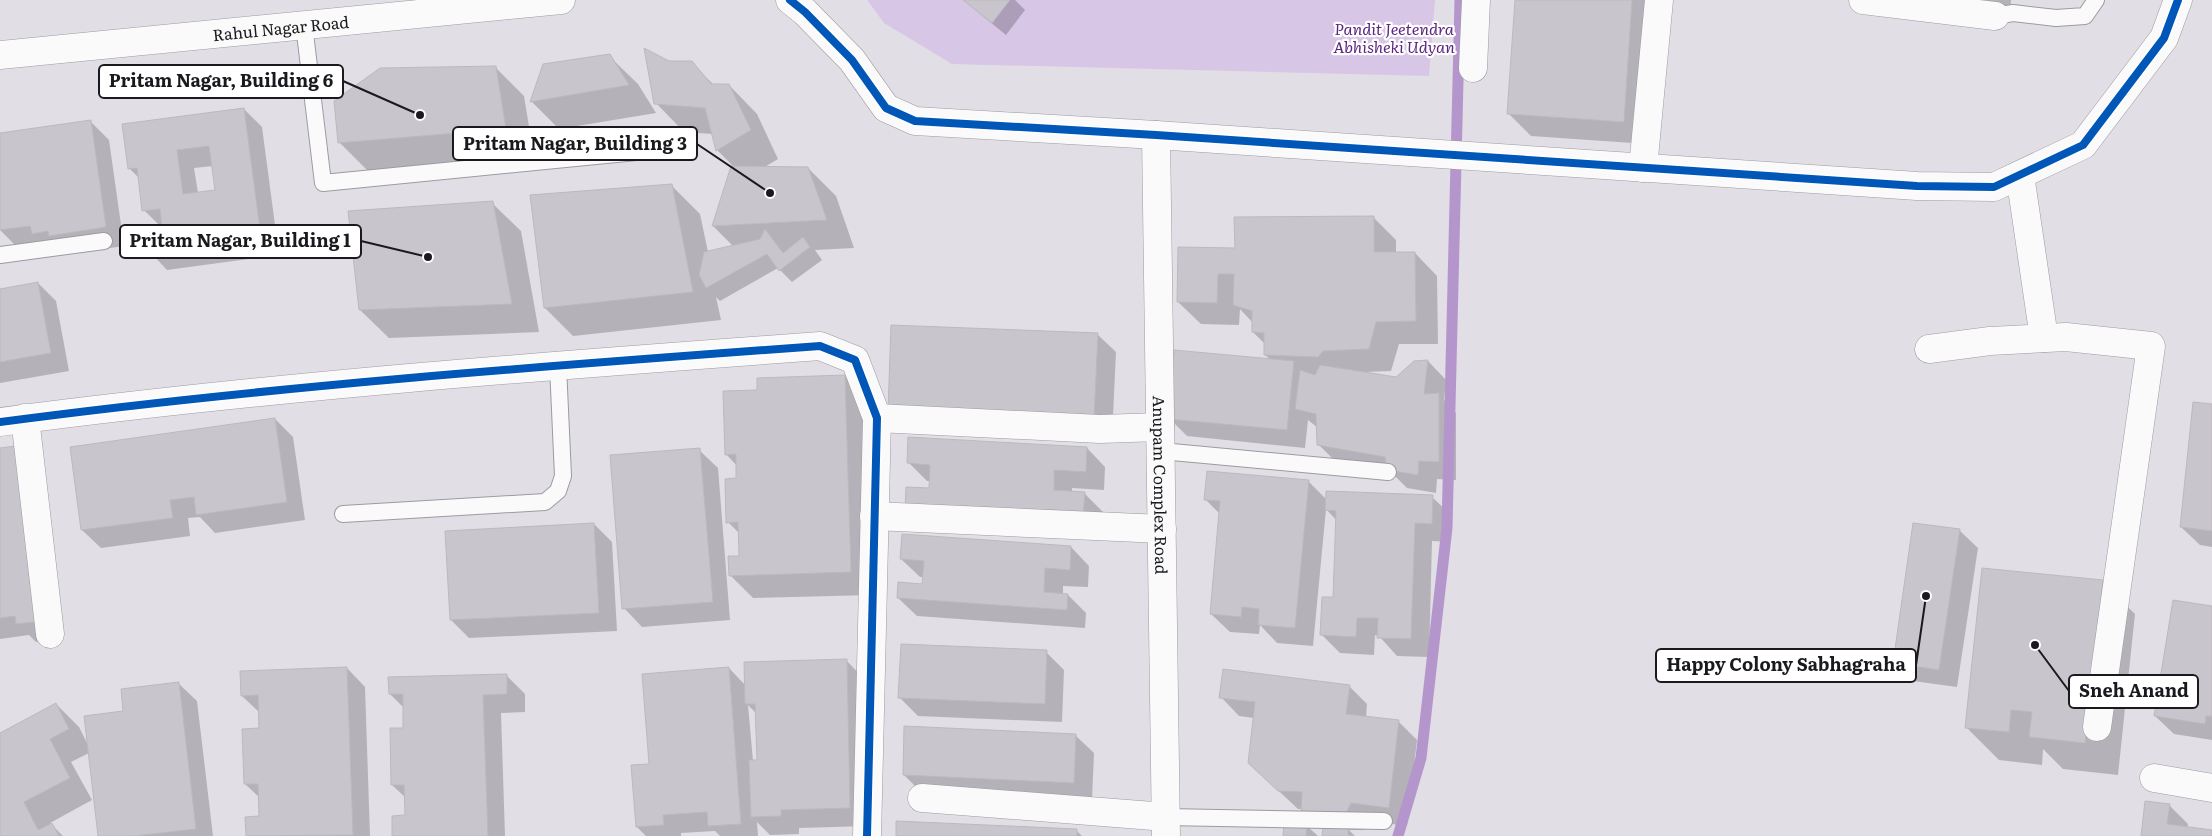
<svg xmlns="http://www.w3.org/2000/svg" width="2212" height="836" font-family="Literata,serif">
  <rect width="100%" height="100%" fill="#e2dee6"/>
  <polygon fill="#d8c6e7" points="867,0 1435,0 1429,76 952,64 884,23"/>
  <g fill="#0003" fill-rule="evenodd">
    <polygon points="963,0 1015,0 1025,10 1006,35"/>
    <polygon points="1516,0 1656,0 1647,144 1531,136 1509,114"/>
    <polygon points="1960,0 2011,0 2010,12"/>
    <polygon points="609,56 638,84 656,113 559,129 531,101"/>
    <polygon points="669,63 691,63 714,85 729,85 757,114 778,159 763,168 808,168 836,196 854,248 815,250 822,260 792,282 778,268 720,301 716,297 721,320 573,336 545,308 672,186 700,214 708,252 733,246 713,226 732,168 735,168 717,150 713,134 684,132 656,103"/>
    <polygon points="496,68 524,96 534,157 368,171 339,142"/>
    <path d="M 244,109 L 262,127 L 279,255 L 167,270 L 149,251 L 164,230 L 144,210 L 140,179 L 130,169 ZM 213,166 L 216,191 L 198,193 L 194,168 Z"/>
    <polygon points="90,121 109,140 124,246 68,254 18,248 0,230 0,134"/>
    <polygon points="492,203 521,231 539,332 389,338 360,310"/>
    <polygon points="1373,217 1396,240 1396,253 1415,253 1437,276 1438,344 1399,344 1391,371 1365,372 1396,378 1428,361 1446,380 1444,400 1456,413 1456,480 1437,479 1436,493 1407,488 1391,472 1337,463 1319,445 1318,428 1308,420 1305,448 1187,436 1169,418 1271,360 1265,355 1265,344 1253,332 1253,323 1240,309 1239,325 1201,324 1178,302 1236,249"/>
    <polygon points="38,283 56,301 69,371 0,383 0,290"/>
    <polygon points="892,326 1097,334 1116,352 1112,438"/>
    <polygon points="845,376 867,399 873,595 753,598 730,575 741,557 740,534 728,522 738,479 737,466 726,454 758,391"/>
    <polygon points="2212,405 2212,547 2200,545 2181,527"/>
    <polygon points="275,419 293,437 305,520 215,533 200,517 188,518 190,536 101,548 82,530"/>
    <polygon points="1087,448 1105,467 1104,490 1072,488 1072,493 1085,494 1103,512 1101,535 930,489 930,481 927,481 909,463"/>
    <polygon points="0,449 59,639 36,642 29,635 0,639"/>
    <polygon points="699,450 718,468 730,620 642,627 624,608"/>
    <polygon points="1308,481 1327,500 1432,497 1451,515 1450,542 1432,541 1429,657 1397,656 1379,636 1375,635 1374,655 1340,653 1322,635 1334,598 1337,521 1326,509 1313,646 1277,643 1260,625 1259,634 1230,632 1211,614 1220,514 1205,499"/>
    <polygon points="594,524 612,542 617,631 469,638 451,620"/>
    <polygon points="1959,530 1978,548 1957,687 1913,681 1895,663"/>
    <polygon points="1071,547 1089,566 1088,587 1063,586 1063,595 1068,595 1086,613 1085,628 917,616 898,598 923,585 924,577 920,577 901,559"/>
    <polygon points="2102,582 2135,614 2118,775 2063,769 2043,749 2042,765 1999,760 1966,727"/>
    <polygon points="2212,607 2212,740 2174,734 2155,716"/>
    <polygon points="1046,652 1064,670 1062,722 918,716 899,697"/>
    <path d="M 846,660 L 864,679 L 868,826 L 799,828 L 799,834 L 770,835 L 757,822 L 758,836 L 720,836 L 715,831 L 681,833 L 681,836 L 646,836 L 637,827 L 650,765 L 729,668 L 746,686 ZM 748,705 L 757,714 L 758,761 L 753,761 Z"/>
    <polygon points="347,668 365,687 370,836 247,836 246,818 260,817 260,798 245,784 260,729 260,713 242,696"/>
    <polygon points="506,675 525,694 525,712 501,713 505,836 394,836 406,817 406,798 392,785 405,730 404,708 390,694"/>
    <polygon points="178,683 197,701 213,836 99,836 89,753 71,762 92,800 50,823 63,836 0,836 0,734 56,704 79,727 88,745 125,712"/>
    <polygon points="1349,686 1367,704 1366,718 1398,721 1417,740 1407,826 1370,821 1364,830 1349,830 1355,836 1324,836 1324,829 1321,829 1303,809 1298,809 1268,781 1254,718 1239,716 1221,697"/>
    <polygon points="1075,735 1094,753 1092,800 922,793 904,775"/>
    <polygon points="2169,805 2188,824 2187,828 2212,831 2212,836 2142,836"/>
    <polygon points="1306,825 1318,836 1284,836"/>
    <polygon points="1076,830 1082,836 897,836"/>
  </g>
  <g fill="none" stroke-linecap="round" stroke-linejoin="round">
    <polyline stroke="#b496cd" stroke-width="11" points="1398,836 1421,758 1447,528 1460,0"/>
  </g>
  <g fill="#c9c5cc" stroke="#bcb9be" fill-rule="evenodd">
    <polygon points="963,0 1010,0 992,23"/>
    <polygon points="1515,0 1632,0 1624,122 1507,114"/>
    <polygon points="644,48 669,61 692,61 711,84 729,84 751,130 716,151 705,108 654,104"/>
    <polygon points="610,54 629,85 530,102 543,64"/>
    <polygon points="496,66 506,129 338,143 334,101 380,68"/>
    <path d="M 244,108 L 261,237 L 148,252 L 145,231 L 162,229 L 160,209 L 142,211 L 137,168 L 128,169 L 122,124 ZM 209,146 L 215,190 L 183,194 L 177,150 Z"/>
    <polygon points="91,120 106,227 49,236 48,231 32,234 30,226 0,230 0,133"/>
    <polygon points="731,166 808,167 827,220 712,226"/>
    <polygon points="672,184 693,292 544,308 530,195"/>
    <polygon points="493,201 512,304 359,310 348,211"/>
    <polygon points="1374,216 1374,252 1415,252 1416,321 1376,322 1369,349 1323,351 1318,357 1264,355 1264,333 1252,332 1252,311 1233,305 1234,274 1218,274 1217,303 1177,302 1178,247 1235,248 1234,217"/>
    <polygon points="765,229 783,253 803,237 810,247 779,271 767,254 706,288 699,275 704,252 760,239"/>
    <polygon points="38,282 51,353 0,362 0,289"/>
    <polygon points="891,325 1098,333 1094,420 888,411"/>
    <polygon points="1174,350 1294,361 1287,430 1168,419"/>
    <polygon points="1428,360 1424,394 1439,393 1439,462 1419,461 1418,475 1387,470 1385,457 1317,445 1316,414 1295,409 1300,370 1315,375 1320,365 1396,377 1414,361"/>
    <polygon points="845,375 851,572 729,576 728,556 739,556 738,522 726,523 725,479 736,478 736,454 725,455 723,391 757,390 757,378"/>
    <polygon points="2193,402 2212,404 2212,531 2180,527"/>
    <polygon points="275,418 287,502 196,515 194,497 170,500 173,518 81,530 70,447"/>
    <polygon points="908,437 1087,447 1086,472 1054,470 1054,490 1085,492 1083,517 905,508 906,487 929,488 930,465 907,463"/>
    <polygon points="15,446 42,621 16,624 15,616 0,618 0,448"/>
    <polygon points="700,448 713,602 622,609 610,455"/>
    <polygon points="1207,471 1309,480 1295,628 1258,625 1259,609 1242,607 1241,617 1210,614 1220,501 1204,500"/>
    <polygon points="1326,491 1433,495 1432,524 1415,523 1411,639 1377,638 1378,618 1357,618 1356,637 1320,635 1322,597 1333,597 1336,511 1325,510"/>
    <polygon points="594,523 599,613 450,620 445,531"/>
    <polygon points="1913,523 1960,529 1939,670 1893,663"/>
    <polygon points="902,534 1071,546 1070,570 1045,568 1044,592 1068,594 1067,610 897,598 898,582 922,584 924,561 900,559"/>
    <polygon points="1982,568 2103,580 2085,743 2029,737 2032,712 2011,710 2009,732 1965,728"/>
    <polygon points="2173,600 2212,606 2212,716 2206,716 2205,724 2154,716"/>
    <polygon points="901,644 1047,650 1045,704 898,698"/>
    <polygon points="847,659 850,808 781,810 781,816 751,817 749,760 757,760 755,704 745,704 744,662"/>
    <polygon points="347,667 353,835 246,836 245,817 259,816 258,784 244,784 242,729 259,728 258,695 241,696 240,671"/>
    <polygon points="729,667 741,824 708,826 707,812 663,815 664,825 636,827 631,765 649,764 642,674"/>
    <polygon points="1223,669 1350,685 1346,714 1399,720 1389,808 1351,803 1346,813 1301,811 1302,792 1278,791 1248,763 1255,702 1219,698"/>
    <polygon points="507,674 507,694 483,695 488,836 392,836 392,816 405,815 404,785 391,785 390,728 403,728 403,694 389,694 388,677"/>
    <polygon points="179,682 196,829 134,836 98,836 84,716 123,711 121,689"/>
    <polygon points="56,703 69,729 50,739 70,778 24,802 38,830 52,823 59,836 0,836 0,733"/>
    <polygon points="904,726 1076,734 1074,783 903,775"/>
    <polygon points="2145,801 2170,804 2167,824 2212,830 2212,836 2141,836"/>
    <polygon points="896,821 1077,829 1077,836 896,836"/>
    <polygon points="1284,822 1307,823 1306,836 1283,836"/>
    <polygon points="1323,825 1348,827 1348,835 1354,836 1322,836"/>
  </g>
  <g fill="none" stroke-linecap="round" stroke-linejoin="round">
    <defs>
      <g id="service">
        <polyline points="1995,16 2013,13 2056,18 2085,16 2096,0"/>
        <polyline points="304,25 323,183 667,149"/>
        <polyline points="0,255 104,241"/>
        <polyline points="1161,451 1388,472"/>
        <polyline points="343,514 545,502 558,491 563,476 558,366"/>
        <polyline points="1166,817 1384,821"/>
      </g>
      <g id="minor">
        <polyline points="1863,0 1995,16"/>
        <polyline points="1473,68 1476,0"/>
        <path id="s1" d="M 1156,135 L 1166,836"/>
        <polyline points="1643,168 1659,0"/>
        <polyline points="2020,175 2044,338"/>
        <polyline points="1929,349 1990,341 2066,337 2151,346 2097,727"/>
        <polyline points="25,418 50,634"/>
        <polyline points="877,418 1100,429 1160,427"/>
        <path d="M 0,422 C 272,386 546,366 820,346 L 855,360 L 877,418 L 867,836"/>
        <polyline points="874,516 1162,529"/>
        <polyline points="2154,778 2212,788"/>
        <polyline points="922,798 1166,817"/>
      </g>
      <g id="tertiary">
        <polyline points="790,0 805,12 852,60 886,108 915,121 1156,135 1917,186 1994,187 2083,145 2164,38 2178,0"/>
        <path id="s2" d="M 0,55 L 561,0"/>
      </g>
    </defs>
    <use href="#service" stroke="#9d9aa0" stroke-width="18"/>
    <use href="#minor" stroke="#9d9aa0" stroke-width="29"/>
    <use href="#tertiary" stroke="#9d9aa0" stroke-width="29"/>
    <use href="#service" stroke="#fbfafb" stroke-width="16"/>
    <use href="#minor" stroke="#fbfafb" stroke-width="28"/>
    <use href="#tertiary" stroke="#fbfafb" stroke-width="28"/>
    <defs>
      <g id="cycleway">
        <polyline points="790,0 805,12 852,60 886,108 915,121 1156,135 1917,186 1994,187 2083,145 2164,38 2178,0"/>
        <path d="M 0,422 C 272,386 546,366 820,346 L 855,360 L 877,418 L 867,836"/>
      </g>
    </defs>
    <use href="#cycleway" stroke="#fff" stroke-width="11"/>
    <use href="#cycleway" stroke="#0057b8" stroke-width="8"/>
  </g>
  <g text-anchor="middle" dominant-baseline="central" stroke-width="4.5" stroke-linejoin="round" paint-order="stroke">
    <g font-size="16" fill="#1b191e" stroke="#fff">
      <text stroke="none"><textPath href="#s2" startOffset="282">Rahul Nagar Road</textPath></text>
      <text stroke="none"><textPath href="#s1" startOffset="350">Anupam Complex Road</textPath></text>
    </g>
    <g font-size="16" font-style="italic" fill="#5c2680" stroke="#fff">
      <text x="1394" y="28">Pandit Jeetendra<tspan x="1394" dy="18">Abhisheki Udyan</tspan></text>
    </g>
  </g>
  <path fill="none" stroke="#1b191e" stroke-width="2" d="M420 115L343 81M770 193L697 144M428 257L361 241M1926 596L1916 665M2035 645L2069 691"/>
  <g fill="#1b191e" stroke="#fff" stroke-width="2">
    <circle cx="420" cy="115" r="5"/>
    <circle cx="770" cy="193" r="5"/>
    <circle cx="428" cy="257" r="5"/>
    <circle cx="1926" cy="596" r="5"/>
    <circle cx="2035" cy="645" r="5"/>
  </g>
  <g fill="#fff" stroke="#1b191e" stroke-width="2">
    <rect x="99" y="65" width="244" height="33" rx="5"/>
    <rect x="453" y="127" width="244" height="33" rx="5"/>
    <rect x="120" y="225" width="241" height="33" rx="5"/>
    <rect x="1656" y="649" width="260" height="33" rx="5"/>
    <rect x="2069" y="675" width="129" height="33" rx="5"/>
  </g>
  <g font-size="18" text-anchor="middle" font-weight="bold" fill="#1b191e">
    <text x="221" y="87">Pritam Nagar, Building 6</text>
    <text x="575" y="150">Pritam Nagar, Building 3</text>
    <text x="240" y="247">Pritam Nagar, Building 1</text>
    <text x="1786" y="671">Happy Colony Sabhagraha</text>
    <text x="2134" y="697">Sneh Anand</text>
  </g>
</svg>
